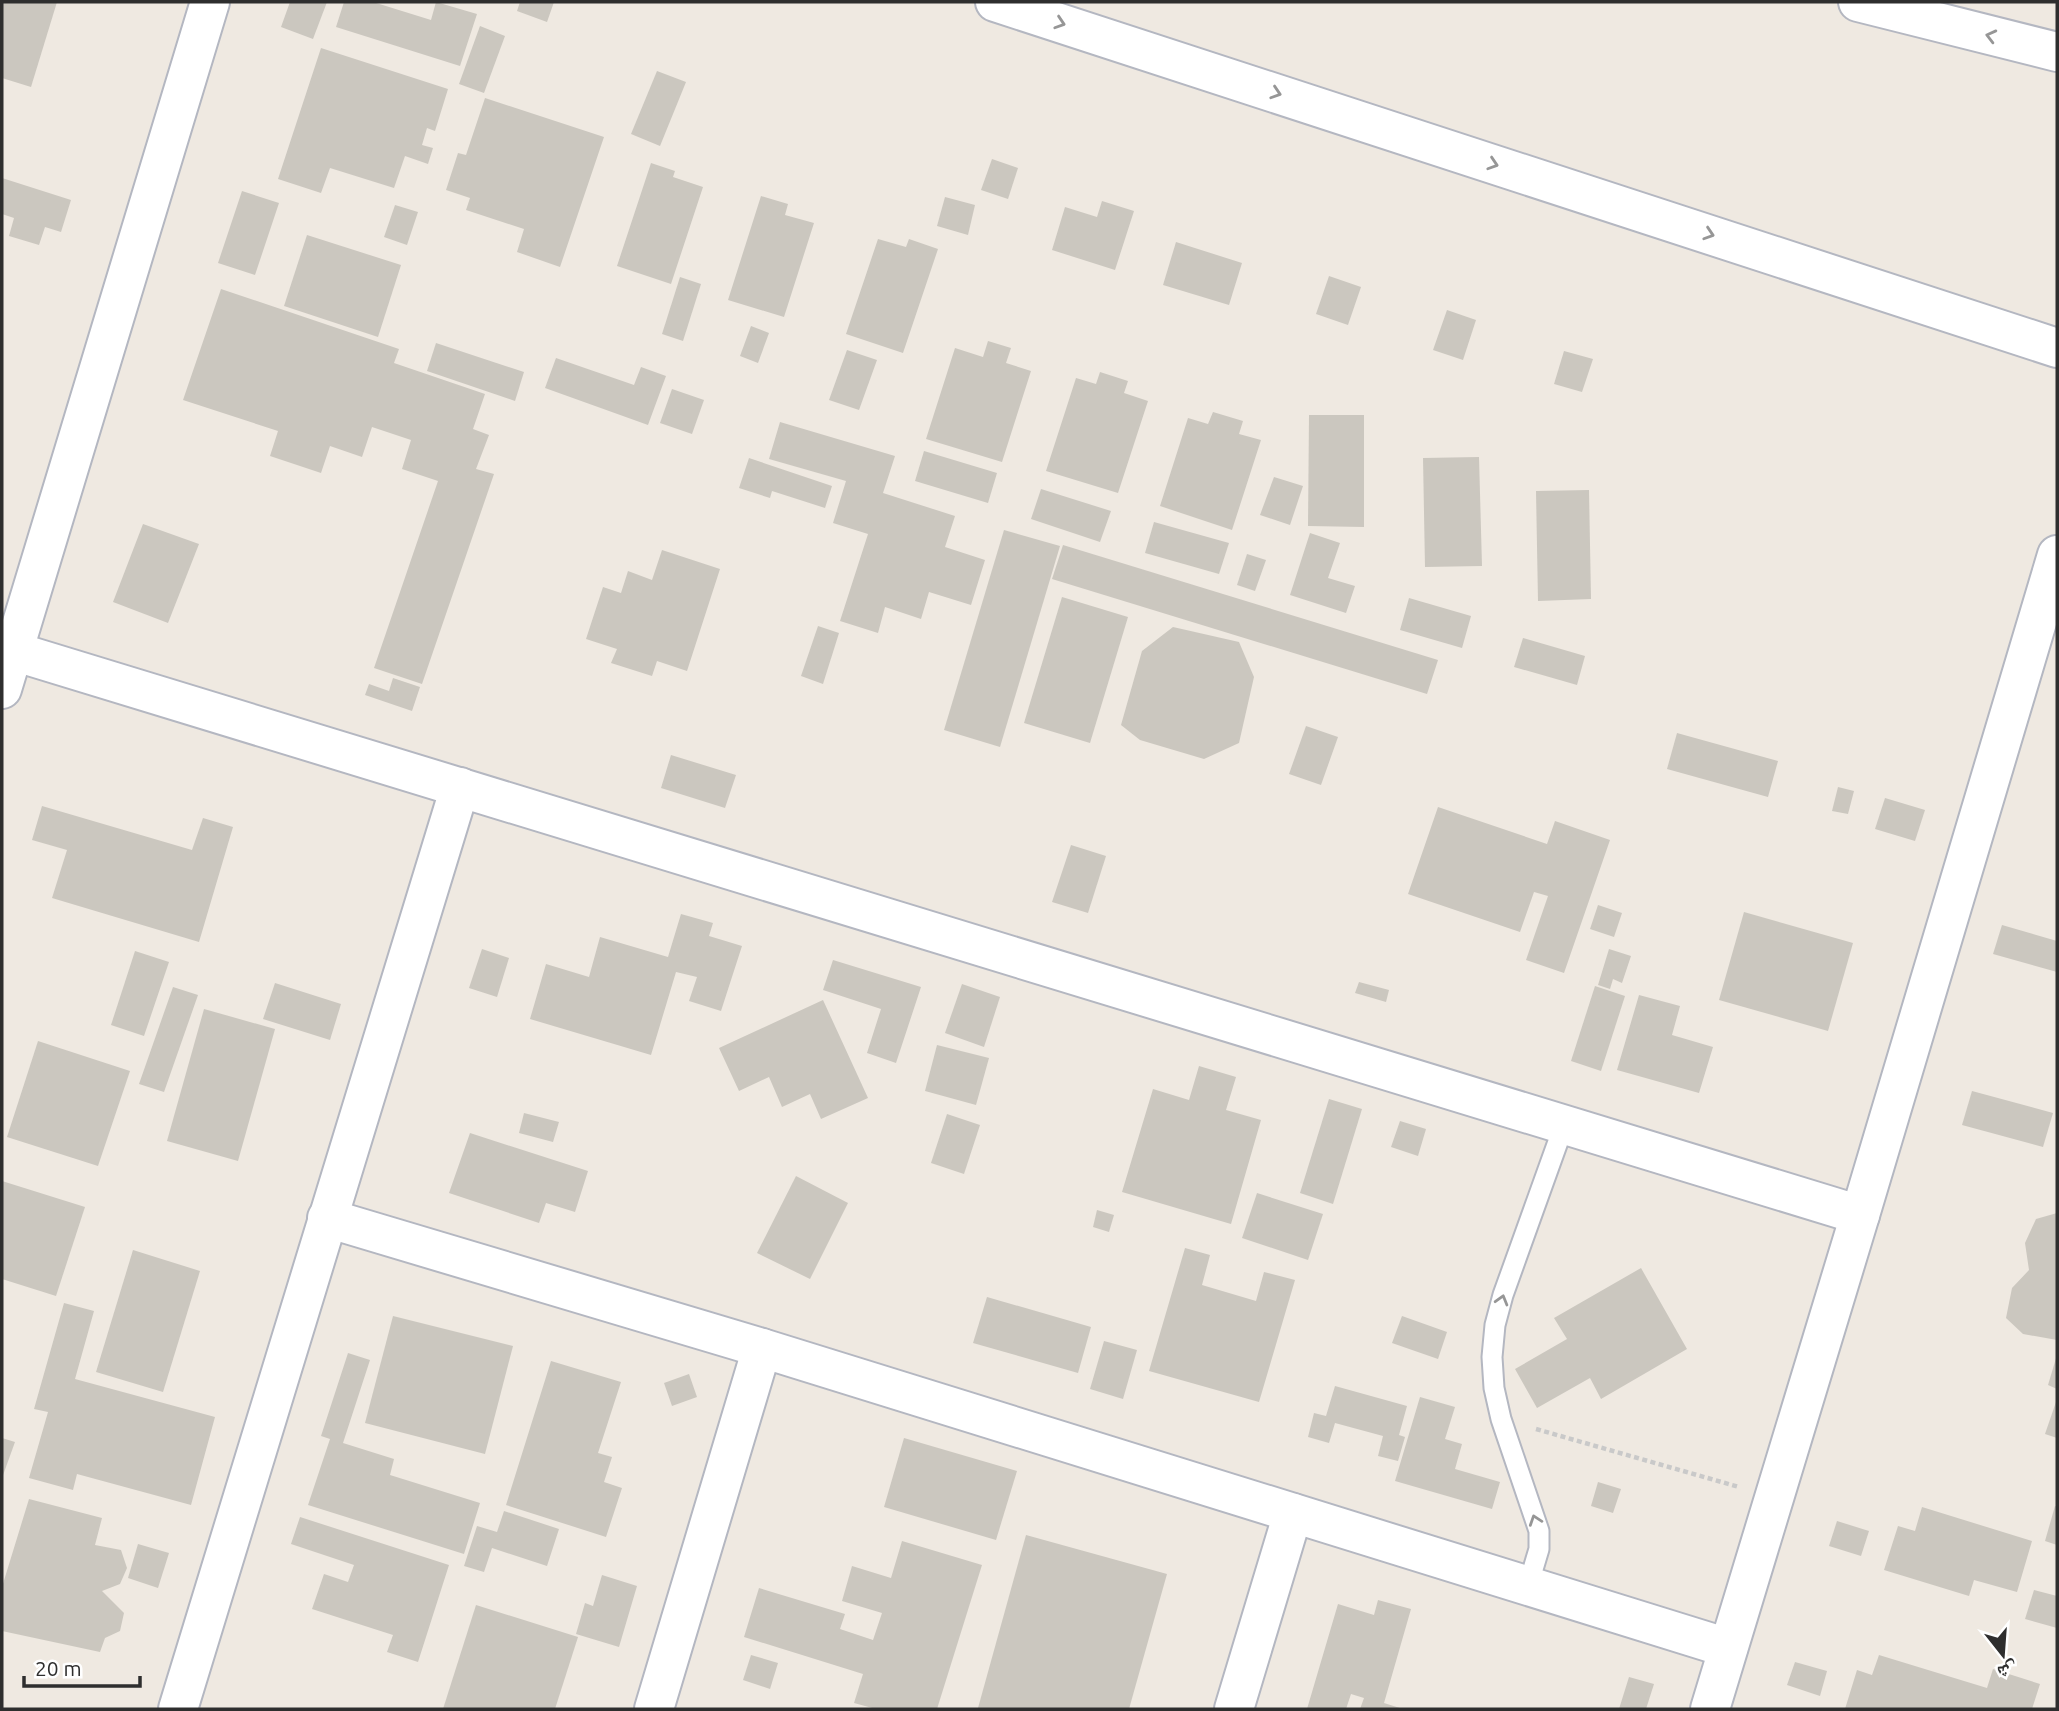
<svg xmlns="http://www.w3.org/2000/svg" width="2059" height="1711" font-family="Ubuntu,'Noto Naskh Arabic',sans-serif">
  <rect width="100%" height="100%" fill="#efe9e1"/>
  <g fill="#cbc7bf">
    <polygon points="2,2 57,2 31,87 2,78"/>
    <polygon points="290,2 327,2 313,39 281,27"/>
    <polygon points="344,2 373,2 431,20 436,2 477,14 460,66 336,27"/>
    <polygon points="520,2 554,2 547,22 517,11"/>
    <polygon points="480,26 505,36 484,93 459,84"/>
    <polygon points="321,48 448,89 435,131 427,128 422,145 433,148 428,164 405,156 394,188 330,168 321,193 278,179"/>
    <polygon points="657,71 686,82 660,146 631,134"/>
    <polygon points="485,98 604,137 560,267 517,252 524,229 466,210 470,198 446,190 458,153 466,155"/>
    <polygon points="992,159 1018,168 1008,199 981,190"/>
    <polygon points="651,163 675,171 673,177 703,187 671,284 617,266"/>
    <polygon points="2,178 71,200 61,232 45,227 39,245 9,236 14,218 2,214"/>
    <polygon points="242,191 279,203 255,275 218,263"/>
    <polygon points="761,196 788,204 785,215 814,223 784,317 728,300"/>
    <polygon points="945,197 975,205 968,235 937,226"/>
    <polygon points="1102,201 1134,211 1115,270 1052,250 1065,207 1097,217"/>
    <polygon points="395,205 418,212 407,245 384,237"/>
    <polygon points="307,235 401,265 378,337 284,306"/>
    <polygon points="878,239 906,247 909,239 938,249 903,353 846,334"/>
    <polygon points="1176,242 1242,263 1229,305 1163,285"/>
    <polygon points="1329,276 1361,287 1348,325 1316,314"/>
    <polygon points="680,277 701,284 683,341 662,334"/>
    <polygon points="221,289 399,349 394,363 485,394 473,429 489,435 476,469 494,474 422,684 374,668 438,481 402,469 411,440 372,427 362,457 330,446 321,473 270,456 278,431 183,400"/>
    <polygon points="1447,310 1476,320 1463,360 1433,350"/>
    <polygon points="751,326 769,333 758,363 740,356"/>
    <polygon points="988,341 1011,348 1006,363 1031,371 1002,462 926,439 955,348 983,357"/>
    <polygon points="436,343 524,372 515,401 427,371"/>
    <polygon points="847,350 877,360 859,410 829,400"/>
    <polygon points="1564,351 1593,359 1582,392 1554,384"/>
    <polygon points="556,358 634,385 641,367 666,376 648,425 545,388"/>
    <polygon points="1100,372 1128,381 1124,393 1148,401 1118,493 1046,471 1076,378 1096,384"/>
    <polygon points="672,389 704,400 692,434 660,423"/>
    <polygon points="1213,412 1243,421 1239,434 1261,440 1232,530 1160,506 1188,418 1208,424"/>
    <polygon points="1309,415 1364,415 1364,527 1308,526"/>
    <polygon points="780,422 895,456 883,493 955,516 945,547 985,560 971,605 929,592 921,619 885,607 878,633 840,621 868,534 833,523 846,481 769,459"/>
    <polygon points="924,451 997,473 988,503 915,481"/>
    <polygon points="1479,457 1482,566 1425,567 1423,458"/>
    <polygon points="749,458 832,486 825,508 772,491 770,498 739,488"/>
    <polygon points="1274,477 1303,486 1290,525 1260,515"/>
    <polygon points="1041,489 1111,511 1100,542 1031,519"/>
    <polygon points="1589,490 1591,599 1538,601 1536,491"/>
    <polygon points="1154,522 1229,543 1219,574 1145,553"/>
    <polygon points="143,524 199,544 168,623 113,602"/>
    <polygon points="1004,530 1060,546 1000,747 944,730"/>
    <polygon points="1310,533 1340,543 1328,578 1355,586 1346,613 1290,595"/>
    <polygon points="1063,545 1438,660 1427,694 1052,579"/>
    <polygon points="662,550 720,569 687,671 657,661 652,676 611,663 617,649 586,639 603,587 621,593 628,571 652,580"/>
    <polygon points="1247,554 1266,560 1255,591 1237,585"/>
    <polygon points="1062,597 1128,617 1090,743 1024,723"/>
    <polygon points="1409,598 1471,616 1462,648 1400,630"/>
    <polygon points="818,626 839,633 823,684 801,676"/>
    <polygon points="1173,627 1239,642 1254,677 1239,743 1204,759 1140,740 1121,725 1142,651"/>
    <polygon points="1523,638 1585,656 1577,685 1514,667"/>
    <polygon points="393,678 420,687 412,711 365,695 369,684 389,691"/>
    <polygon points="1306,726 1338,737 1321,785 1289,774"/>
    <polygon points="1677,733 1778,761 1768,797 1667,769"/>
    <polygon points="671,755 736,775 725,808 661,788"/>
    <polygon points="1838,787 1854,791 1848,814 1832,811"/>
    <polygon points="1885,798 1925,810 1915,841 1875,829"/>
    <polygon points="42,806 192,850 203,818 233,827 199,942 52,898 67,850 32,840"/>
    <polygon points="1438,807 1547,844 1555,821 1610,840 1564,973 1526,960 1548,896 1534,892 1520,932 1408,894"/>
    <polygon points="1071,845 1106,856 1088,913 1052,902"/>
    <polygon points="1598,905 1622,913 1614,937 1590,929"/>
    <polygon points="1744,912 1853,943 1828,1031 1719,1000"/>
    <polygon points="681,914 713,923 709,936 742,946 721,1011 689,1001 697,977 676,972 651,1055 530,1019 546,964 589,977 600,937 668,957"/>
    <polygon points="2002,925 2057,941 2057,972 1993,954"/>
    <polygon points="482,949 509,958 497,997 469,988"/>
    <polygon points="1609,949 1631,956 1622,983 1613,979 1610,989 1598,985"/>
    <polygon points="135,951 169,962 144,1036 111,1025"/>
    <polygon points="833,960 921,987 896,1063 867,1053 881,1009 823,990"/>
    <polygon points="1359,982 1389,990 1386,1002 1355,993"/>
    <polygon points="275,983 341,1004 330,1040 263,1019"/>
    <polygon points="962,984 1000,997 984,1047 945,1033"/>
    <polygon points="1595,986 1625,996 1601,1071 1571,1061"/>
    <polygon points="173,987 198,995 164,1092 139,1084"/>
    <polygon points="1639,995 1680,1006 1672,1035 1713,1047 1699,1093 1617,1070"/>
    <polygon points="823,1000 868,1098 821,1119 810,1094 782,1107 769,1077 739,1091 719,1048"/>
    <polygon points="204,1009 275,1029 238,1161 167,1141"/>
    <polygon points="38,1041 130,1071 98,1166 7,1137"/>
    <polygon points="937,1045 989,1058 976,1105 925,1091"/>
    <polygon points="1199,1066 1236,1077 1226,1110 1261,1120 1231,1224 1122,1192 1153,1089 1189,1100"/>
    <polygon points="1972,1091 2053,1113 2043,1147 1962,1125"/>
    <polygon points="1329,1099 1362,1109 1333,1204 1300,1193"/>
    <polygon points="524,1113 559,1122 553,1142 519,1133"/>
    <polygon points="947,1114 980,1125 964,1174 931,1163"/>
    <polygon points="1400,1121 1426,1129 1418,1156 1391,1147"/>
    <polygon points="470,1133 588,1171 575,1212 546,1203 539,1223 449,1193"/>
    <polygon points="796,1176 848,1203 810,1279 757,1253"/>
    <polygon points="2,1181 85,1207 56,1296 2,1279"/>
    <polygon points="1257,1193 1323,1214 1308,1260 1242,1238"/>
    <polygon points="1097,1210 1114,1215 1109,1232 1093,1227"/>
    <polygon points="2057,1213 2057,1340 2023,1334 2006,1318 2012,1288 2029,1270 2025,1243 2036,1219"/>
    <polygon points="1185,1248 1210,1255 1202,1285 1256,1301 1264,1272 1295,1280 1259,1402 1149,1371"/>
    <polygon points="133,1250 200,1271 163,1392 96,1372"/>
    <polygon points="1641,1268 1687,1349 1601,1399 1590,1378 1537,1408 1515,1369 1567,1339 1554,1318"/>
    <polygon points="987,1297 1091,1327 1078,1373 973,1343"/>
    <polygon points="64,1303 94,1311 75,1379 215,1417 191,1505 77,1474 73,1490 29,1478 48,1412 34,1409"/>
    <polygon points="393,1316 513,1346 485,1454 365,1423"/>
    <polygon points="1402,1316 1447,1332 1438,1359 1392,1343"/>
    <polygon points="1104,1341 1137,1350 1123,1399 1090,1389"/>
    <polygon points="348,1353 370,1360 343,1443 394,1459 390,1475 480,1503 464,1554 308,1505 330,1439 321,1436"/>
    <polygon points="2057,1355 2057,1389 2048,1385"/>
    <polygon points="551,1361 621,1382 598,1453 612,1457 604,1482 622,1488 606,1537 506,1505"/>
    <polygon points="689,1374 697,1397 672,1406 664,1383"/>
    <polygon points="1335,1386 1407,1406 1399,1435 1405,1437 1398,1461 1378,1456 1383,1436 1335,1423 1329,1443 1308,1437 1314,1413 1326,1416"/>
    <polygon points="1420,1397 1455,1407 1445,1439 1462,1444 1455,1469 1500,1482 1492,1509 1395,1481"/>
    <polygon points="2057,1399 2057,1438 2045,1434"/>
    <polygon points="2,1438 15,1442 2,1478"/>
    <polygon points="904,1438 1017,1471 996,1540 884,1507"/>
    <polygon points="1598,1482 1621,1489 1613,1513 1591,1506"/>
    <polygon points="29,1499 102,1518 95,1545 121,1550 127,1568 120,1584 102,1591 124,1613 120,1631 105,1638 100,1652 2,1631 2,1587"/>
    <polygon points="2055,1506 2057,1507 2057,1545 2045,1541"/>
    <polygon points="1922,1507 2032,1541 2017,1592 1974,1580 1969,1596 1884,1570 1898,1526 1915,1531"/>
    <polygon points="504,1511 559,1529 547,1566 492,1548 484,1572 464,1566 477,1526 497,1532"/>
    <polygon points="300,1517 449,1565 418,1662 387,1652 393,1635 312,1609 324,1574 348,1582 354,1565 291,1544"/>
    <polygon points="1837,1521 1869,1531 1861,1556 1829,1546"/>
    <polygon points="1026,1535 1167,1574 1129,1709 984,1709 978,1708"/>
    <polygon points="902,1541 982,1565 937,1709 876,1709 854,1703 863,1674 744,1637 759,1588 845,1614 840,1629 873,1640 882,1613 842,1601 852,1566 891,1578"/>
    <polygon points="138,1544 169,1553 158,1588 128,1578"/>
    <polygon points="602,1575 637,1586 619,1647 576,1634 585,1603 593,1606"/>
    <polygon points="2034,1590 2057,1596 2057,1628 2025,1619"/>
    <polygon points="1378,1600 1411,1609 1384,1703 1403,1709 1360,1709 1364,1698 1351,1694 1346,1709 1307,1709 1338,1604 1374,1615"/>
    <polygon points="476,1605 578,1637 555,1709 443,1709"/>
    <polygon points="751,1655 778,1663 770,1689 743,1680"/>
    <polygon points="1879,1655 1987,1688 1993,1669 2040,1684 2032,1709 1845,1709 1857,1670 1872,1675"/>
    <polygon points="1795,1662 1827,1671 1820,1696 1787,1685"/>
    <polygon points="1629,1677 1654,1684 1646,1709 1619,1709"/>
  </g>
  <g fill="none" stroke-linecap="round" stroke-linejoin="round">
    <defs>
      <polyline id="service" points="1528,1586 1539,1549 1539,1531 1501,1419 1494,1388 1492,1357 1495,1325 1503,1295 1564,1125"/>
      <g id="minor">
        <polyline points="13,651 1860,1215"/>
        <polyline points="2,689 210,2"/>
        <polyline points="327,1218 762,1348 1728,1648"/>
        <polyline points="178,1709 460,787"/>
        <polyline points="654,1709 762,1348"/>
        <polyline points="1234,1709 1293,1513"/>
        <polyline points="1710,1709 1860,1215 2057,555"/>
      </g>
      <g id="secondary">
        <polyline points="995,2 2057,348"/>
        <polyline points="1858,2 2057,52"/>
      </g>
    </defs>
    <use href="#service" stroke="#b4b7c1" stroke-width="23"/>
    <use href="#minor" stroke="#b4b7c1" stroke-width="42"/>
    <use href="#secondary" stroke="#b4b7c1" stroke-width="42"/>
    <polyline stroke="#c9c9c9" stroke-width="4.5" stroke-dasharray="5 3.5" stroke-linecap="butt" points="1536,1429 1739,1487"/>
    <use href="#service" stroke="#fff" stroke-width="19"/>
    <use href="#minor" stroke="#fff" stroke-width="38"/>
    <use href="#secondary" stroke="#fff" stroke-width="38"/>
  </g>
  <defs><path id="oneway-chevron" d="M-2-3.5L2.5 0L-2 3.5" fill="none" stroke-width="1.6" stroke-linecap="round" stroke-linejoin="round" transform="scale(1.75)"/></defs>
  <g stroke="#969696">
    <use href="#oneway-chevron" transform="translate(1060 23) rotate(18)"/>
    <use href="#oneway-chevron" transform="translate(1991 36) rotate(-166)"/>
    <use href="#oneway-chevron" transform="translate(1276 93) rotate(18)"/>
    <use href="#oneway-chevron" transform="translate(1493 164) rotate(18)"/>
    <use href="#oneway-chevron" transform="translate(1709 234) rotate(18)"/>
    <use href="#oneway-chevron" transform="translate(1502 1300) rotate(-74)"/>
    <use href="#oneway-chevron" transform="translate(1535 1520) rotate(-109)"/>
  </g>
  <rect width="2059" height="1711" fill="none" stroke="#2e2e2e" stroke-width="7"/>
  <g transform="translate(2003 1655) rotate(163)" stroke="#ffffff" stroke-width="5" paint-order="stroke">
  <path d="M0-5L12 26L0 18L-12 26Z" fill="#2e2e2e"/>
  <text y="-10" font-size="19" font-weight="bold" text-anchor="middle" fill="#2e2e2e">ش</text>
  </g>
  <path d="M24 1676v10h116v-10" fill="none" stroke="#2e2e2e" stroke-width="3.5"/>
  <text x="35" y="1676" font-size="21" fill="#2e2e2e" stroke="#ffffff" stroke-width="5" paint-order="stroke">20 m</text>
</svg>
